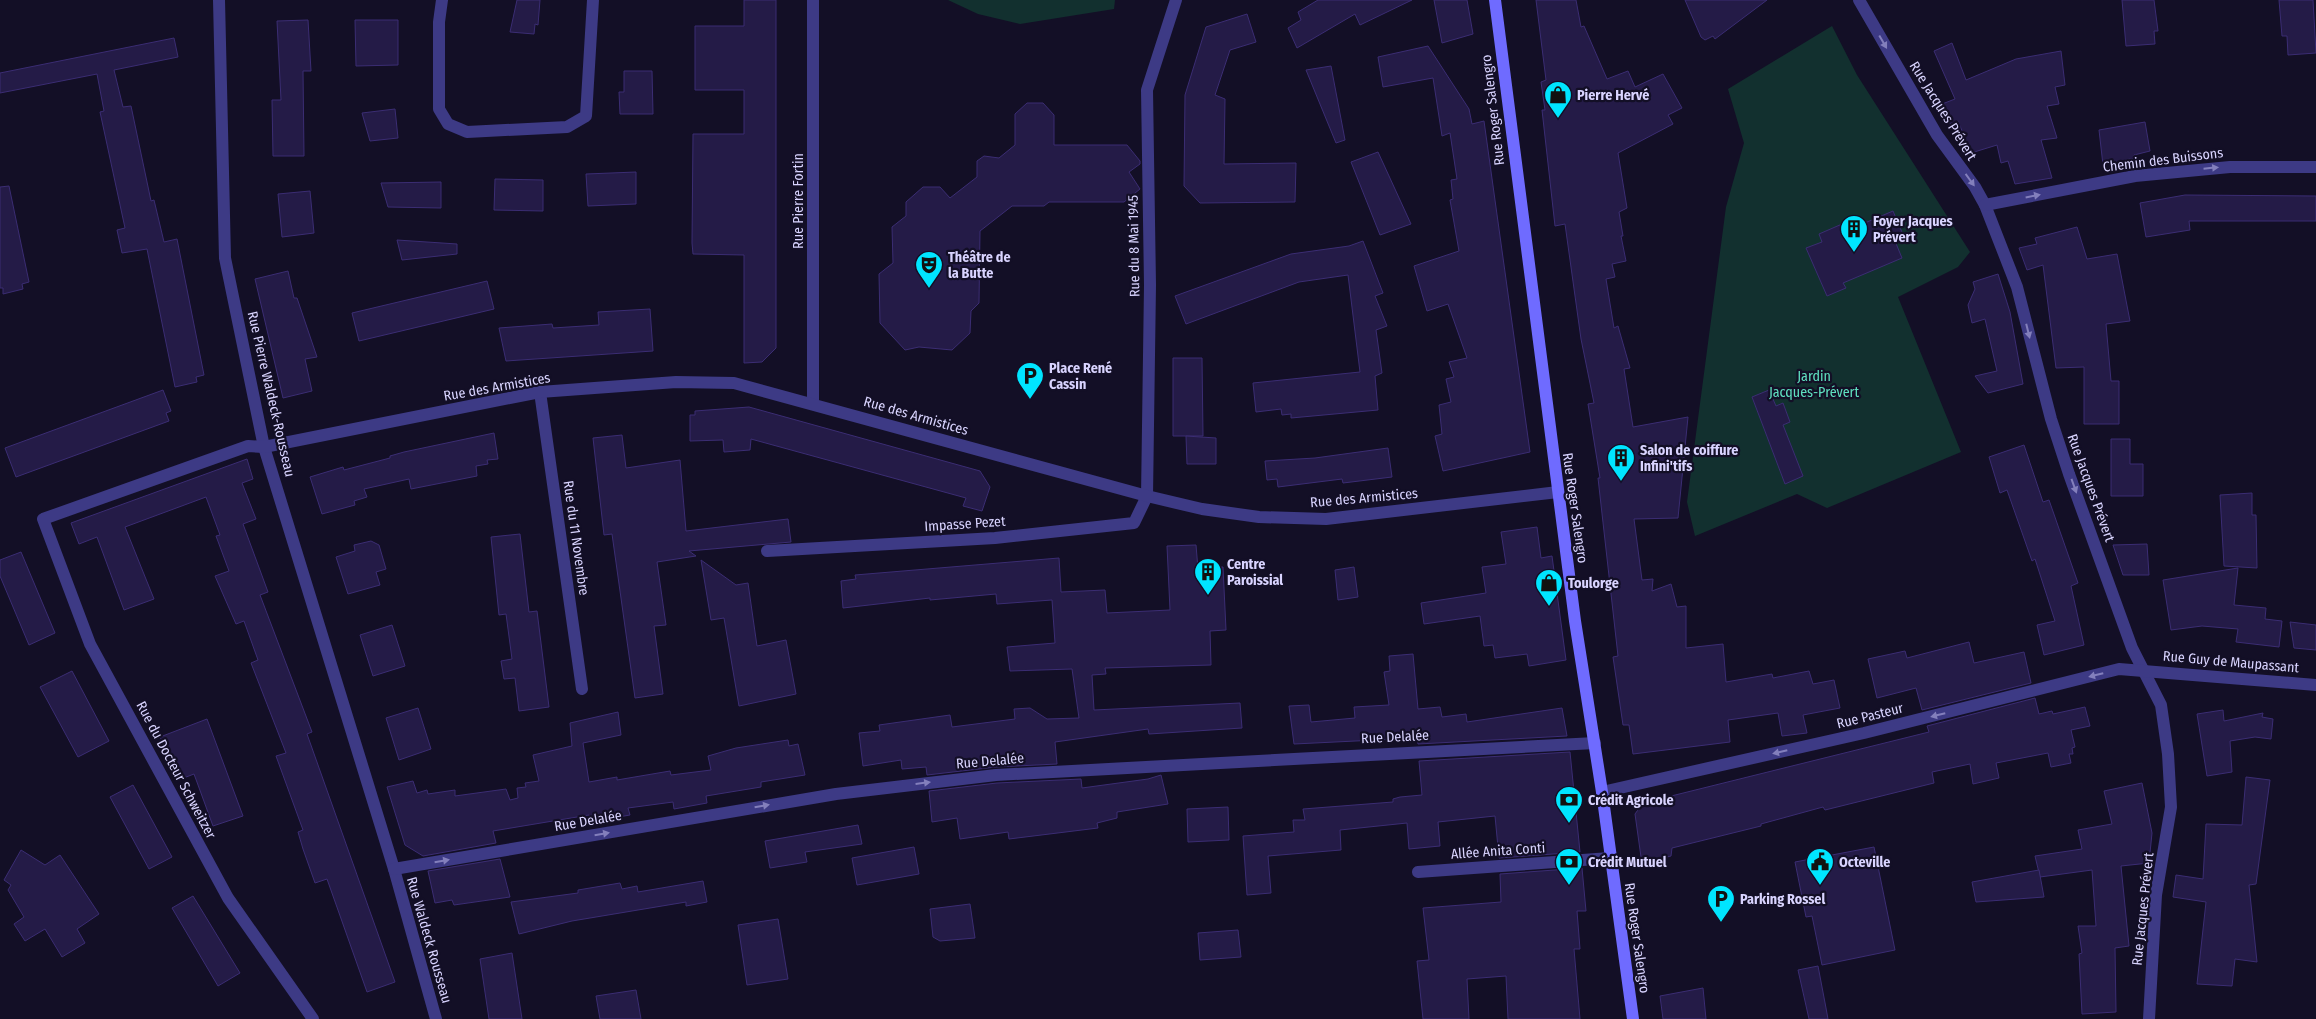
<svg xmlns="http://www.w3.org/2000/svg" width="2316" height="1019" font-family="'Fira Sans Condensed',sans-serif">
  <rect width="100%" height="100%" fill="#130f26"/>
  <g fill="#12302f">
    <polygon points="948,0 1115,0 1114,9 1020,24 978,14"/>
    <polygon points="1832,26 1857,75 1970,252 1958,267 1898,297 1961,452 1827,508 1797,494 1695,536 1687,502 1726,207 1744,143 1728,89"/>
  </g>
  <g fill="#241b47" stroke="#3b2d73">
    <polygon points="517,0 540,0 538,25 535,24 534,34 510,32"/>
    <polygon points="744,0 776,0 776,348 762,362 744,363 744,255 693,254 692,243 693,134 744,134 744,90 695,90 695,26 744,26"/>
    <polygon points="1318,0 1412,0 1360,25 1355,14 1297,48 1288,28 1301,20 1298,12"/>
    <polygon points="1434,0 1467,0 1473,34 1442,43"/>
    <polygon points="1536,0 1576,0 1581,27 1584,26 1607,79 1628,71 1635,87 1663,74 1682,108 1668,115 1673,124 1618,153 1627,208 1619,212 1623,236 1621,236 1626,261 1612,264 1615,277 1606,279 1614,328 1618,326 1630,368 1624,369 1633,427 1688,417 1678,518 1634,519 1642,580 1653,579 1652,591 1671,584 1677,607 1686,606 1686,648 1723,644 1726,682 1772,674 1773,678 1809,671 1813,684 1834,680 1840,708 1803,715 1807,733 1782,736 1778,713 1728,720 1730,742 1633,754 1629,725 1623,725 1613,657 1618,656 1598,478 1600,478 1588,404 1594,403 1581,339 1565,224 1555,226 1542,110 1545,110 1541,82 1546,80"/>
    <polygon points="1685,0 1767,0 1715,39 1713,36 1705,40 1701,37"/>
    <polygon points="2122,0 2154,0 2158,31 2154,31 2155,44 2126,46"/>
    <polygon points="2279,0 2313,0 2316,53 2288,55 2287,36 2282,36"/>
    <polygon points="1247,14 1256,42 1230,50 1215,95 1225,99 1224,164 1296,163 1295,202 1200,203 1184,186 1185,95 1206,27"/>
    <polygon points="308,20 311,71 303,71 304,156 273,156 272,100 281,100 277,21"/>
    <polygon points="355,20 398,20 398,65 356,66"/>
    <polygon points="174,38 178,57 114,70 123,107 131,106 151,201 154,200 164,242 177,239 204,375 196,377 197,382 175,387 147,249 122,253 117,230 125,228 100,112 104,111 97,74 0,93 0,73"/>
    <polygon points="1952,43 1966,80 2016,59 2061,51 2065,85 2055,87 2059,104 2047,106 2057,138 2041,140 2052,178 2015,184 2008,161 2001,163 1997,145 1971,153 1958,121 1949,124 1937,106 1955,99 1934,51"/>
    <polygon points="1428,46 1469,109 1472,124 1484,121 1530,452 1443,471 1435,436 1442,434 1439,405 1451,402 1446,379 1454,377 1449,362 1467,358 1448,304 1427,311 1414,266 1459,251 1450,200 1453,199 1451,180 1457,179 1450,133 1442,136 1433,78 1383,87 1378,57"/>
    <polygon points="1331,66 1345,140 1336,143 1306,70"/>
    <polygon points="624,71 652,71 653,114 620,114 619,92 624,92"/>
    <polygon points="1027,103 1043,103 1054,115 1054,145 1127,145 1140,161 1140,164 1129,172 1140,189 1124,202 1049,202 1044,206 1012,206 980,231 979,303 971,311 970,333 952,350 919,347 905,350 880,323 879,274 893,263 892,227 906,216 906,202 923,187 940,187 950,198 977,177 977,161 984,156 999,158 1015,145 1015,114"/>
    <polygon points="395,109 398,138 370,141 362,113"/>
    <polygon points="2145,122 2150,151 2134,155 2135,158 2103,165 2099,130"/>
    <polygon points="1378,152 1411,224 1380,235 1351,162"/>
    <polygon points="636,172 636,204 588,206 586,174"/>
    <polygon points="495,179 543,180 543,211 494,210"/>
    <polygon points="441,182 441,208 388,207 381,183"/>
    <polygon points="9,186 29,282 22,284 23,289 3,294 3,288 0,288 0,187"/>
    <polygon points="310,191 314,233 282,237 278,194"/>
    <polygon points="2185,195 2316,196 2316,221 2189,221 2190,230 2146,237 2140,203"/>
    <polygon points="1893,211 1904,237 1895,241 1902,258 1843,283 1846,288 1827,296 1806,248 1822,242 1819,234 1849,221 1853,228"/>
    <polygon points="2077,227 2087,259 2117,254 2130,321 2106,324 2111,381 2119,381 2119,424 2084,424 2084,367 2056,368 2043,265 2027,270 2019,248 2037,244 2035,238"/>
    <polygon points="397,240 457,244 457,254 402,260"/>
    <polygon points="1363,241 1383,293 1375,296 1387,326 1376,330 1382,373 1375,376 1378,410 1291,418 1291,414 1282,415 1281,409 1256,412 1253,383 1360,372 1348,275 1299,282 1186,324 1175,296 1291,254 1349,246"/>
    <polygon points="288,271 294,298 297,298 317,357 305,359 312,391 283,398 255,279"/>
    <polygon points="1998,274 2010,312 2023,384 1988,393 1975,376 1997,371 1985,319 1972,323 1968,305 1975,289 1973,282"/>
    <polygon points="487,281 494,309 359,341 352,313"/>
    <polygon points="650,309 653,351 506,361 499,328 552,324 553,328 599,325 598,312"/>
    <polygon points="1173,358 1202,358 1203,436 1173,436"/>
    <polygon points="163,390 171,411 166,413 169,421 16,477 5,448"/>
    <polygon points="1769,390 1776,406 1783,403 1790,422 1783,425 1803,476 1785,484 1752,397"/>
    <polygon points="749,407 980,471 990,487 982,511 963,506 966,498 751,439 750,450 724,452 723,440 690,441 690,415 695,415 695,411"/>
    <polygon points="494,433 498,459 487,460 488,464 476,466 477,476 411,489 409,479 364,489 367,497 354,501 355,505 322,514 310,477 343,467 344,470 390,458 390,456 404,452"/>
    <polygon points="622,435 626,468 680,460 686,531 788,519 791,542 689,551 696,556 657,562 666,625 654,626 663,694 635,698 612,534 604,535 593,438"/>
    <polygon points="1186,436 1216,438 1216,464 1187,464"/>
    <polygon points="2111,439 2130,439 2130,464 2143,464 2143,496 2111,496"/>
    <polygon points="2024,445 2043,502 2049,500 2078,583 2071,586 2084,645 2044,655 2037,625 2055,621 2035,559 2032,561 2007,490 2000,493 1989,457"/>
    <polygon points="1388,448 1392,477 1343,483 1342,479 1278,487 1277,479 1267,480 1265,461 1315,458"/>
    <polygon points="247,459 253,479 242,483 256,519 243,524 268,592 260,595 312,732 307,734 395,982 367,992 327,879 315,883 303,849 298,832 303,830 276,756 286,753 251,663 258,660 244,621 236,624 215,576 229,571 216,536 220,535 206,497 125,527 154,599 124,610 97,537 79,544 71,523"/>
    <polygon points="2252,493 2252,515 2256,515 2257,568 2224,566 2220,495"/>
    <polygon points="1537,527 1541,558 1552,556 1566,660 1529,666 1527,654 1495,658 1493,645 1484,646 1480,616 1424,624 1421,603 1486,593 1482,567 1506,564 1501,532"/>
    <polygon points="520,534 529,612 537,611 549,707 519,711 515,678 504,679 501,661 512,659 506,614 499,615 491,537"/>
    <polygon points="371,541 379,545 386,569 376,572 380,585 348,594 336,557 355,551 354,545"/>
    <polygon points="2147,544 2149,575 2123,575 2113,545"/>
    <polygon points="1196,545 1198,569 1223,567 1226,630 1210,631 1211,665 1105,668 1106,674 1092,675 1094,710 1240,703 1242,728 1149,734 1148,729 1055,742 1057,764 996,767 927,775 926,767 902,769 901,760 863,766 859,733 880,731 879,725 950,715 952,727 1015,719 1014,709 1030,708 1047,719 1079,718 1072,669 1010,671 1007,647 1055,643 1052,600 997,604 996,594 930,600 930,598 843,608 841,581 856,579 855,575 1059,558 1061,592 1105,590 1107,613 1170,610 1167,546"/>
    <polygon points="21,552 55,633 29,645 0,576 0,560"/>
    <polygon points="701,560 736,585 748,583 757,646 786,640 796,694 739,706 724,618 711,620"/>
    <polygon points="1354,567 1358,597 1338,600 1335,570"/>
    <polygon points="2238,568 2234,605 2266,608 2265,619 2282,621 2279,647 2236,642 2238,629 2202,626 2171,630 2163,580"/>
    <polygon points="2290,622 2316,625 2316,650 2294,648"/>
    <polygon points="392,625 405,666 373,676 360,635"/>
    <polygon points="1969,642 1974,663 2024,652 2031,683 1922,710 1916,688 1877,698 1868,659 1905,651 1907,658"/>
    <polygon points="1413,654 1418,709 1440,707 1442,717 1466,714 1467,722 1562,708 1567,736 1418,744 1417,738 1294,744 1289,706 1309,705 1311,722 1355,718 1354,707 1389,705 1384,672 1390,671 1389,656"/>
    <polygon points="72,671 109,741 78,757 40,687"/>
    <polygon points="2035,698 2039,714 2052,711 2053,714 2085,707 2090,726 2071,730 2075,747 2072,748 2073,754 2069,754 2071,763 2051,767 2048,753 1996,763 1999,778 1973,784 1970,764 1932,772 1934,783 1825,810 1823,807 1761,824 1761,826 1672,848 1671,856 1647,862 1641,857 1635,814 1643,803 1929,732 1927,726"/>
    <polygon points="418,708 431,749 399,760 386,718"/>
    <polygon points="2223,710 2224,721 2263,713 2262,717 2273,719 2271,739 2255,737 2230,741 2232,772 2207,776 2197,714"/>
    <polygon points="618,712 621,735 583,743 589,782 617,777 617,780 670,771 671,775 711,770 708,756 736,748 788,740 789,746 798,744 805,775 761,782 761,787 706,796 707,803 674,809 673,802 628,808 630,815 590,822 589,815 493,831 496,843 423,856 405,845 387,787 413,781 417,793 427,790 428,794 455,790 455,796 506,789 510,800 518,798 517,788 526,787 525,783 539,781 533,755 572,746 570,723"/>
    <polygon points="207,719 243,816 213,826 194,774 181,779 160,737"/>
    <polygon points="1570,752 1580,852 1499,858 1495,816 1438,822 1440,846 1409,849 1407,823 1340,830 1341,850 1268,856 1271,893 1247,895 1243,836 1294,832 1293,820 1305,820 1303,809 1393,802 1393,799 1400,797 1422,795 1419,761"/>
    <polygon points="1161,775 1168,804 1117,812 1117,818 1097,823 1098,828 1009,839 1008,832 960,839 957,818 932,822 929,791 997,783 1081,779 1082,788 1148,779"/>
    <polygon points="2246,777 2270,780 2256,884 2249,885 2257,962 2235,959 2232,986 2197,984 2206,902 2173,897 2176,875 2203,879 2206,824 2242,825"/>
    <polygon points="2142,783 2152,833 2149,863 2121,866 2129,946 2115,948 2116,1012 2082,1014 2079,954 2082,953 2078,926 2096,926 2092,870 2040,877 2035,856 2082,849 2078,830 2112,824 2104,791"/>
    <polygon points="133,785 172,857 149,869 110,797"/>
    <polygon points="1228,807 1229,840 1188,842 1187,809"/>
    <polygon points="858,825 862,844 805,852 807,862 770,868 765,841"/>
    <polygon points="914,847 919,874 857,885 852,858"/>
    <polygon points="1874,847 1895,950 1822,965 1812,916 1806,917 1795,862"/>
    <polygon points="21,850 45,865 60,855 99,914 77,929 85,943 62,957 45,929 25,941 14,924 24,917 8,890 11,885 4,880"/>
    <polygon points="500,859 510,897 454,905 452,900 435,903 428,871"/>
    <polygon points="1582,868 1586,911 1577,911 1580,949 1574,949 1580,1019 1508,1019 1506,976 1467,979 1469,1019 1423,1019 1417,961 1429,960 1423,908 1501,902 1500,874"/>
    <polygon points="2039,870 2044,897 1976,902 1972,882"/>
    <polygon points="703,881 707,902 686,906 686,902 572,921 519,934 511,902 578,893 578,890 620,883 622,889 637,886 638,892"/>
    <polygon points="193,896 240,973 218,986 172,908"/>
    <polygon points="970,904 975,938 940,941 933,937 930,909"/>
    <polygon points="778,919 788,979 747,985 738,925"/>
    <polygon points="1238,930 1241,957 1200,960 1198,933"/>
    <polygon points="512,953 522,1019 489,1019 480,959"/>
    <polygon points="1818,966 1826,1008 1828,1019 1809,1019 1798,970"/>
    <polygon points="1703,988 1706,1019 1663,1019 1660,996"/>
    <polygon points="636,990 641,1019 600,1019 596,996"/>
  </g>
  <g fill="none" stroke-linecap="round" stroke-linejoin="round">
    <g stroke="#3d3a85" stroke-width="12">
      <polyline points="219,0 225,258 264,447 394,869 436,1019"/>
      <polyline points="442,0 439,22 439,109 448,124 467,132 567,127 586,116 593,0"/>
      <polyline points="813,0 813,403"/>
      <polyline points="1859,0 1937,135 1975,187 1985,205 2017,287 2051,419 2069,474 2132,648 2161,705 2168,754 2171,807 2156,895 2149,1019"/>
      <polyline points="1985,205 2135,176 2230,167 2316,167"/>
      <polyline points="540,392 582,689"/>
      <polyline points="767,551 995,538 1134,523 1147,496 1150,285 1147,90 1176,0"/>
      <polyline points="1602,792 1864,733 2119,669 2316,685"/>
      <polyline points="394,869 836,794 996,775 1595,743"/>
      <polyline points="1418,872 1610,858"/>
      <polyline points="313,1019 228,898 90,644 43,519 248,446 264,447 540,392 676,382 734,383 1147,496 1202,509 1259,517 1326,519 1558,492"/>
    </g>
    <polyline stroke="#6f6bff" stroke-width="12" points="1495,0 1575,621 1602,792 1633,1019"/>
  </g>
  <defs><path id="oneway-solid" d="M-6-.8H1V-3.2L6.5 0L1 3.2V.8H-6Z" transform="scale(1.25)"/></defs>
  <g fill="#837fbc">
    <use href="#oneway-solid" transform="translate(1883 42) rotate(60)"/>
    <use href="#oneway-solid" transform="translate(2211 168) rotate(-6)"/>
    <use href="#oneway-solid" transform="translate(1970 180) rotate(54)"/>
    <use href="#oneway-solid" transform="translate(2033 196) rotate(-11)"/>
    <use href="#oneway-solid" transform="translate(2028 331) rotate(76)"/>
    <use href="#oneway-solid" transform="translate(2074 486) rotate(70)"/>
    <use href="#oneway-solid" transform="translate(2096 675) rotate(166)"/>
    <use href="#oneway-solid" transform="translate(1938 715) rotate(166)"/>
    <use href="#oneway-solid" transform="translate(1780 752) rotate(167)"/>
    <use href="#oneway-solid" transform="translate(923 783) rotate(-7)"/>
    <use href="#oneway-solid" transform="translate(762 806) rotate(-10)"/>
    <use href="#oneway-solid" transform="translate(602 834) rotate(-10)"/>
    <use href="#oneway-solid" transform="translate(442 861) rotate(-10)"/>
  </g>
  <defs>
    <symbol id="shop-pin" viewBox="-11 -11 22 30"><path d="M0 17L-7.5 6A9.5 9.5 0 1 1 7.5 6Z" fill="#00e5ff" stroke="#130f26"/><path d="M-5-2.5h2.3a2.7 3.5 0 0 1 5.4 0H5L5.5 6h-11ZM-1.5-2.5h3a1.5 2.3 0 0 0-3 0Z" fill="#111"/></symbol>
    <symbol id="building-pin" viewBox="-11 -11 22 30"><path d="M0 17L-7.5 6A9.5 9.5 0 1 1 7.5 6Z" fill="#00e5ff" stroke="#130f26"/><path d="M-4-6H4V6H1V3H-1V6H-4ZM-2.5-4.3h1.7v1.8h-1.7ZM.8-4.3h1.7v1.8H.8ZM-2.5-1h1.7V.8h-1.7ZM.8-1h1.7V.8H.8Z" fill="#111"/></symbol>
    <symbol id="theatre-pin" viewBox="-11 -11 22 30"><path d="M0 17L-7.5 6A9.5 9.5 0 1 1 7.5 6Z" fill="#00e5ff" stroke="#130f26"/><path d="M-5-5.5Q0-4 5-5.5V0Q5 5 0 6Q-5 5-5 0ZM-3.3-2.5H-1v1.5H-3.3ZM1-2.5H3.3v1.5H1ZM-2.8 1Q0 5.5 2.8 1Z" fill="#111"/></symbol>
    <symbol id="parking-pin" viewBox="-11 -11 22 30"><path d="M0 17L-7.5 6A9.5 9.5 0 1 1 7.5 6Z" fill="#00e5ff" stroke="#130f26"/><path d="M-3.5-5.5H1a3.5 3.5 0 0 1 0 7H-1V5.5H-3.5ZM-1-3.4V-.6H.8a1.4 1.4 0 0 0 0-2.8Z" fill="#111"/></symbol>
    <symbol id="bank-pin" viewBox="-11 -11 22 30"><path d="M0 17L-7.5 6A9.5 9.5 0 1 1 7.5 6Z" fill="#00e5ff" stroke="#130f26"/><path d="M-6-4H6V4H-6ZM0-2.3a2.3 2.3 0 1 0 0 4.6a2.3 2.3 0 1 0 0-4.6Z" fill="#111"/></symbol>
    <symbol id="civic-pin" viewBox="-11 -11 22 30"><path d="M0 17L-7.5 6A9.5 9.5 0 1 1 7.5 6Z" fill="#00e5ff" stroke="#130f26"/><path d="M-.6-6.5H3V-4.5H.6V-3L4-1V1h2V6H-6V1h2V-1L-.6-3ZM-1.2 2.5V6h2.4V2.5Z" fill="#111"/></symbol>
  </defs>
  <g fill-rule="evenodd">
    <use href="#shop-pin" x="1542" y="79" width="32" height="43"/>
    <use href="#building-pin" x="1838" y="213" width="32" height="43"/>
    <use href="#theatre-pin" x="913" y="249" width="32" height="43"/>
    <use href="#parking-pin" x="1014" y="360" width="32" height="43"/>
    <use href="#building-pin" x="1605" y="442" width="32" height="43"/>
    <use href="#building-pin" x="1192" y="556" width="32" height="43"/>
    <use href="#shop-pin" x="1533" y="567" width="32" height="43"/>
    <use href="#bank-pin" x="1553" y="784" width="32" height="43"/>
    <use href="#bank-pin" x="1553" y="846" width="32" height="43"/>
    <use href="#civic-pin" x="1804" y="846" width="32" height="43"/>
    <use href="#parking-pin" x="1705" y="883" width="32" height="43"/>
  </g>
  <g text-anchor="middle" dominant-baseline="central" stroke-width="4.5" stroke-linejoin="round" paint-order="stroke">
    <g font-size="14" font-weight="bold" fill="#d9d4ff" stroke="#130f26" text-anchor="start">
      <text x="1577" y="95">Pierre Hervé</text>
      <text x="1873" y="221">Foyer Jacques<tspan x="1873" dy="16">Prévert</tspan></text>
      <text x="948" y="257">Théâtre de<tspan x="948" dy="16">la Butte</tspan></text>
      <text x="1049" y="368">Place René<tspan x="1049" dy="16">Cassin</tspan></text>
      <text x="1640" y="450">Salon de coiffure<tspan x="1640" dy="16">Infini'tifs</tspan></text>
      <text x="1227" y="564">Centre<tspan x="1227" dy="16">Paroissial</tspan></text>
      <text x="1568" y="583">Toulorge</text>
      <text x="1588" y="800">Crédit Agricole</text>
      <text x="1588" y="862">Crédit Mutuel</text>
      <text x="1839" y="862">Octeville</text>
      <text x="1740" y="899">Parking Rossel</text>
    </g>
    <g font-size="14" fill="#d9d4ff" stroke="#130f26">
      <text transform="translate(1493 110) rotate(-97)">Rue Roger Salengro</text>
      <text transform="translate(1943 111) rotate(58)">Rue Jacques Prévert</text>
      <text transform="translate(2163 160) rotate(-7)">Chemin des Buissons</text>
      <text transform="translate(798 201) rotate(-90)">Rue Pierre Fortin</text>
      <text transform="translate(1134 246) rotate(-91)">Rue du 8 Mai 1945</text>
      <text transform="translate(497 387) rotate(-10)">Rue des Armistices</text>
      <text transform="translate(271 394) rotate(77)">Rue Pierre Waldeck-Rousseau</text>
      <text transform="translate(916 416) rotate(16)">Rue des Armistices</text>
      <text transform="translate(2091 488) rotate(70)">Rue Jacques Prévert</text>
      <text transform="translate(1364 498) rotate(-5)">Rue des Armistices</text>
      <text transform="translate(1575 508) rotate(82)">Rue Roger Salengro</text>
      <text transform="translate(965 524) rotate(-4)">Impasse Pezet</text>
      <text transform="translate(576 538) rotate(82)">Rue du 11 Novembre</text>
      <text transform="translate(2231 662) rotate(5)">Rue Guy de Maupassant</text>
      <text transform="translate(1870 716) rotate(-14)">Rue Pasteur</text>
      <text transform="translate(1395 737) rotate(-3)">Rue Delalée</text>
      <text transform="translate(990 761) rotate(-5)">Rue Delalée</text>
      <text transform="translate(176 770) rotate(62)">Rue du Docteur Schweitzer</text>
      <text transform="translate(588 821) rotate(-10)">Rue Delalée</text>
      <text transform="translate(1498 851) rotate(-4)">Allée Anita Conti</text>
      <text transform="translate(2143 909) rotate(-84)">Rue Jacques Prévert</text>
      <text transform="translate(1637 938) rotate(82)">Rue Roger Salengro</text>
      <text transform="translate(429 940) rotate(74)">Rue Waldeck Rousseau</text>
    </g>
    <g font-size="14" fill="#5fe0c0" stroke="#130f26">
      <text x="1814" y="376">Jardin<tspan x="1814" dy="16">Jacques-Prévert</tspan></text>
    </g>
  </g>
</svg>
